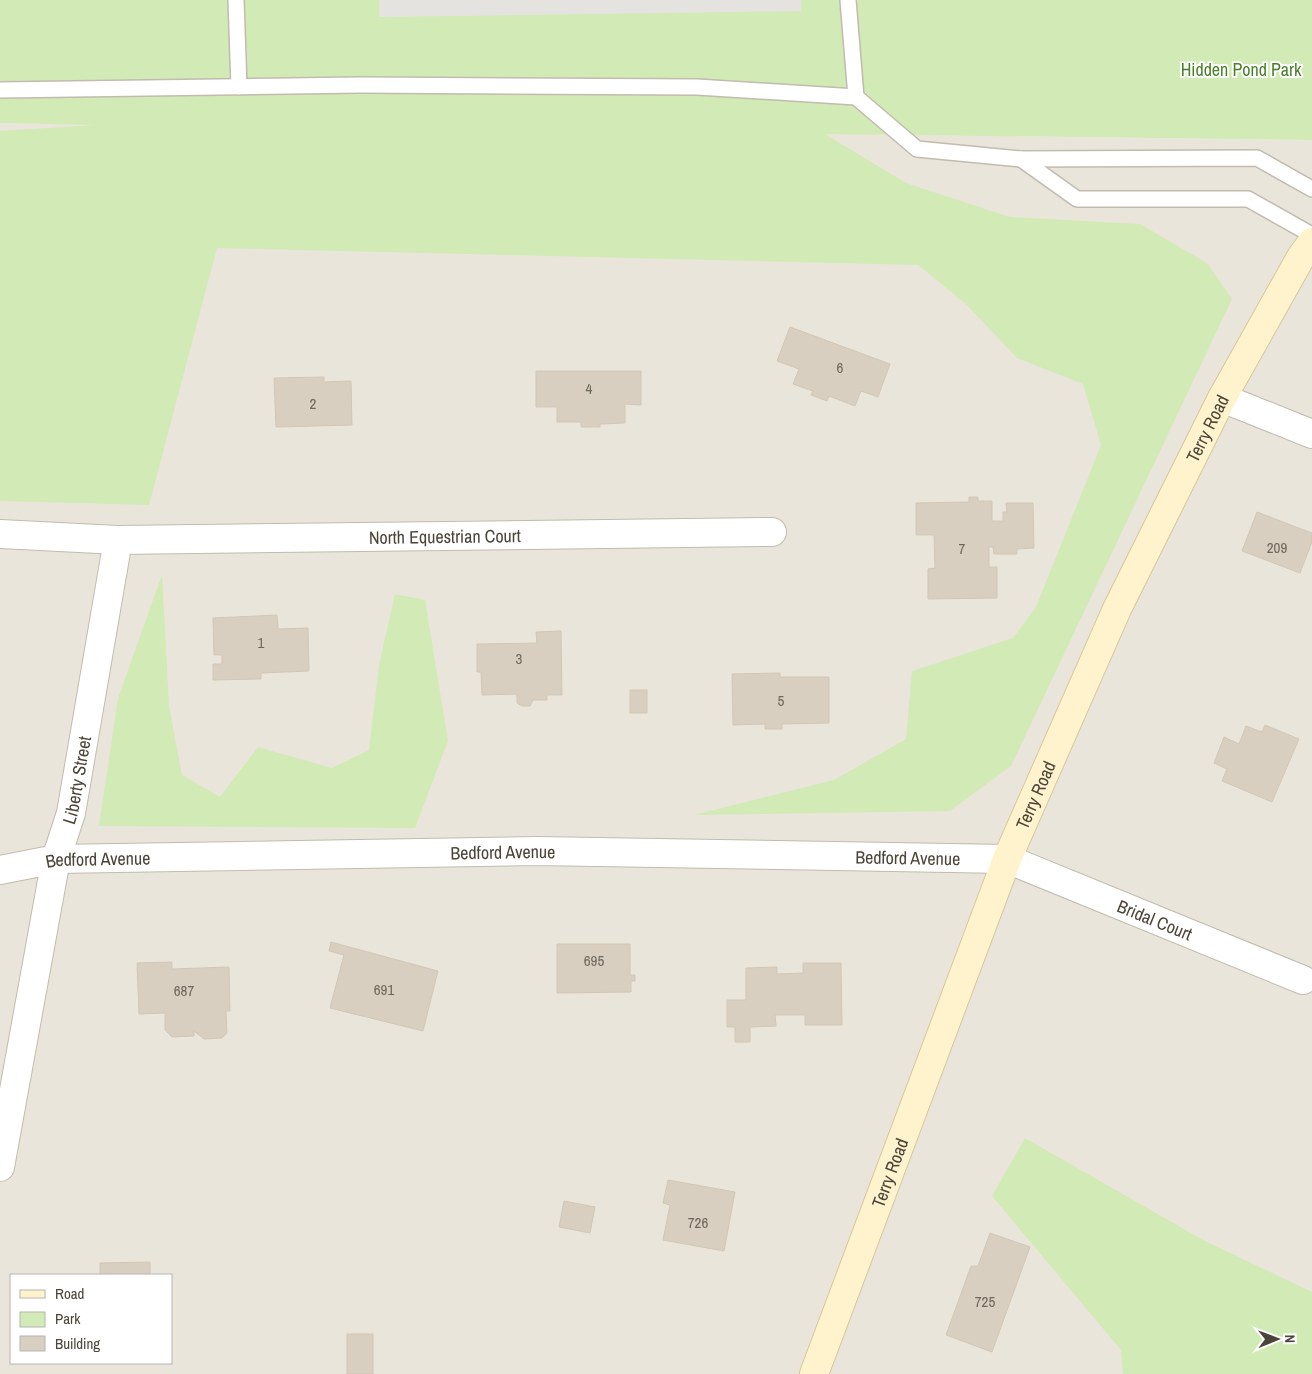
<svg xmlns="http://www.w3.org/2000/svg" width="1312" height="1374" font-family="'Archivo Narrow',sans-serif">
  <rect width="100%" height="100%" fill="#f6f3ec"/>
  <path fill="#eae5da" fill-rule="evenodd" d="M 0,123 L 1312,140 L 1312,1374 L 0,1374 ZM 11,1275 L 171,1275 L 171,1363 L 11,1363 Z"/>
  <g fill="#d2eab5">
    <polygon points="0,0 1312,0 1312,140 825,134 906,183 1010,217 1140,224 1207,263 1232,299 1011,766 950,811 694,815 834,780 906,739 912,671 1013,638 1036,607 1101,445 1083,384 1017,358 966,304 918,265 217,248 149,505 0,501 0,131 95,125 0,123"/>
    <polygon points="162,575 169,706 182,775 220,797 258,747 332,768 369,750 379,665 395,594 425,600 448,741 415,828 99,826 118,698"/>
    <polygon points="1025,1138 1203,1240 1312,1292 1312,1374 1123,1374 1121,1350 992,1196"/>
  </g>
  <polygon fill="#e5e3e0" points="379,0 801,0 801,11 379,17"/>
  <g fill="#d8cfc1" stroke="#d3c7b4">
    <polygon points="790,327 890,364 878,397 861,391 855,406 829,396 827,401 811,395 813,391 793,384 799,369 777,361"/>
    <polygon points="536,371 641,371 641,405 625,404 625,423 600,424 600,427 581,427 581,422 557,422 557,407 536,407"/>
    <polygon points="324,377 324,382 351,381 352,425 276,427 274,378"/>
    <polygon points="969,497 978,497 978,501 992,501 992,521 1003,521 1003,512 1007,512 1006,503 1033,503 1034,548 1017,549 1017,554 994,554 993,547 989,547 989,567 997,567 997,598 928,599 928,569 935,568 934,535 916,535 916,503 969,502"/>
    <polygon points="1257,512 1312,533 1312,542 1300,573 1242,551"/>
    <polygon points="277,615 278,629 308,628 309,671 261,673 261,679 213,680 213,664 222,664 222,655 214,655 213,618"/>
    <polygon points="561,631 562,695 547,695 547,700 533,700 530,706 522,706 517,703 517,694 482,695 481,672 477,672 477,644 537,643 536,632"/>
    <polygon points="780,673 780,677 829,677 829,723 782,724 782,729 765,729 765,724 733,725 732,674"/>
    <rect x="630" y="690" width="17" height="23"/>
    <polygon points="1265,725 1299,739 1272,802 1222,781 1227,769 1214,763 1224,737 1239,744 1246,726 1262,732"/>
    <polygon points="331,942 438,971 423,1031 330,1008 344,955 329,951"/>
    <polygon points="557,944 630,944 630,975 635,975 635,981 631,981 631,992 557,993"/>
    <polygon points="172,962 172,969 229,967 230,1011 226,1011 227,1033 222,1038 204,1039 194,1031 194,1036 172,1037 165,1030 165,1013 139,1014 137,963"/>
    <polygon points="803,963 841,963 842,1025 805,1025 805,1015 775,1015 776,1026 750,1027 750,1042 735,1042 735,1027 727,1027 727,1000 746,1000 746,968 777,967 777,974 803,973"/>
    <polygon points="668,1180 735,1192 724,1251 663,1240 670,1205 663,1203"/>
    <polygon points="564,1201 595,1207 590,1233 559,1227"/>
    <polygon points="990,1233 1030,1247 992,1352 946,1335 971,1266 978,1266"/>
    <polygon points="150,1262 150,1275 100,1275 100,1263"/>
    <rect x="347" y="1334" width="26" height="40"/>
  </g>
  <g fill="none" stroke-linecap="round" stroke-linejoin="round">
    <defs>
      <g id="lane">
        <polyline points="236,0 239,87"/>
        <polyline points="848,0 856,97"/>
        <polyline points="0,90 360,85 697,87 856,97 917,149 1021,159 1257,158 1312,189"/>
        <polyline points="1021,159 1077,199 1248,199 1312,235"/>
      </g>
      <g id="street">
        <polyline points="1222,398 1312,434"/>
        <path id="s1" d="M 0,534 L 118,540 L 772,532"/>
        <path id="s2" d="M 0,870 L 56,859 L 536,851 L 1007,859 L 1303,980"/>
        <path id="s3" d="M 0,1167 L 56,859 L 71,813 L 118,540"/>
      </g>
      <g id="secondary">
        <path id="s4" d="M 814,1374 L 1007,859 L 1117,609 L 1222,398 L 1301,257 L 1312,242"/>
      </g>
    </defs>
    <use href="#lane" stroke="#c2bbae" stroke-width="18"/>
    <use href="#street" stroke="#c2bbae" stroke-width="30"/>
    <use href="#secondary" stroke="#d6c79b" stroke-width="30"/>
    <use href="#lane" stroke="#fff" stroke-width="15"/>
    <use href="#street" stroke="#fff" stroke-width="28"/>
    <use href="#secondary" stroke="#fff3cd" stroke-width="28"/>
  </g>
  <g text-anchor="middle" dominant-baseline="central" stroke-width="4" stroke-linejoin="round" paint-order="stroke">
    <g font-size="15" fill="#6e675b">
      <text x="840" y="367">6</text>
      <text x="589" y="388">4</text>
      <text x="313" y="403">2</text>
      <text x="1277" y="547">209</text>
      <text x="962" y="548">7</text>
      <text x="261" y="642">1</text>
      <text x="519" y="658">3</text>
      <text x="781" y="700">5</text>
      <text x="594" y="960">695</text>
      <text x="384" y="989">691</text>
      <text x="184" y="990">687</text>
      <text x="698" y="1222">726</text>
      <text x="985" y="1301">725</text>
    </g>
    <g font-size="18" fill="#4a7f2a" stroke="#fff">
      <text x="1241" y="69">Hidden Pond Park</text>
    </g>
    <g font-size="18" fill="#4b4439" stroke="#fff">
      <text stroke="none"><textPath href="#s4" startOffset="1025">Terry Road</textPath></text>
      <text stroke="none"><textPath href="#s1" startOffset="445">North Equestrian Court</textPath></text>
      <text stroke="none"><textPath href="#s3" startOffset="395">Liberty Street</textPath></text>
      <text stroke="none"><textPath href="#s4" startOffset="620">Terry Road</textPath></text>
      <text stroke="none"><textPath href="#s2" startOffset="504">Bedford Avenue</textPath></text>
      <text stroke="none"><textPath href="#s2" startOffset="909">Bedford Avenue</textPath></text>
      <text stroke="none"><textPath href="#s2" startOffset="99">Bedford Avenue</textPath></text>
      <text stroke="none"><textPath href="#s2" startOffset="1168">Bridal Court</textPath></text>
      <text stroke="none"><textPath href="#s4" startOffset="215">Terry Road</textPath></text>
    </g>
  </g>
  <rect x="10" y="1274" width="162" height="90" fill="#ffffff" stroke="#b7b4b0"/>
  <rect x="20" y="1290" width="25" height="8" fill="#fff3cd" stroke="#b7b4b0"/>
  <text x="55" y="1299" font-size="15" fill="#4b4439">Road</text>
  <rect x="20" y="1312" width="25" height="15" fill="#d2eab5" stroke="#b7b4b0"/>
  <text x="55" y="1324" font-size="15" fill="#4b4439">Park</text>
  <rect x="20" y="1336" width="25" height="15" fill="#d8cfc1" stroke="#b7b4b0"/>
  <text x="55" y="1349" font-size="15" fill="#4b4439">Building</text>
  <g transform="translate(1277 1339) rotate(89)" stroke="#ffffff" stroke-width="4" paint-order="stroke">
  <path d="M0-4L9 19L0 12L-9 19Z" fill="#4b4439"/>
  <text y="-8" font-size="14" font-weight="bold" text-anchor="middle" fill="#4b4439">N</text>
  </g>
</svg>
